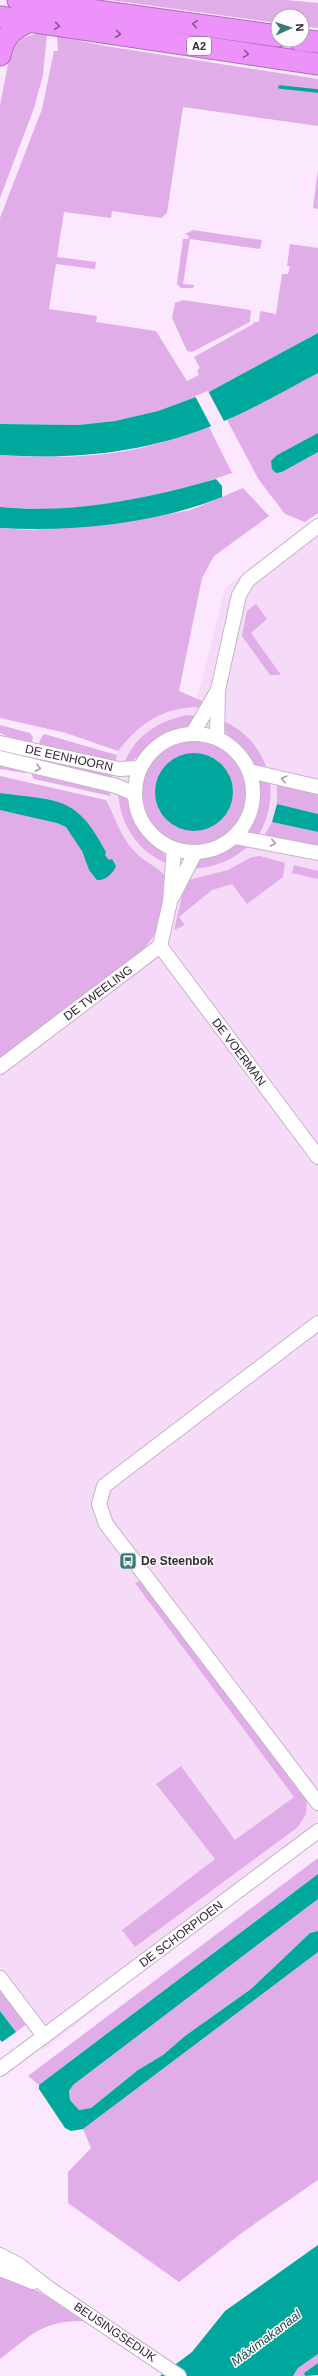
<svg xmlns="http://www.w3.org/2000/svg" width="318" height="2376" font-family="Helvetica,sans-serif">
  <rect width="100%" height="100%" fill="#fbe7fe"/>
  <polygon fill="#f5dbf8" points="318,516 318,1833 44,2050 0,1993 0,1048 150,897 107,806 113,759 128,731 163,708 196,702 225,588"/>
  <g fill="#e1ade9" fill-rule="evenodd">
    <polygon points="110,0 286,0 318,3 318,28 302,26 302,16 278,16 278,23"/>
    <polygon points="35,34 47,34 43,75 34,108 0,198 0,105 9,59 17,43 23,38"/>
    <polygon points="57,36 105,46 318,79 318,126 183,107 167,213 161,218 112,211 111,218 64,212 57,257 96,262 95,269 56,264 49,309 97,316 96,322 156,331 187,381 199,375 197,370 200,368 194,357 253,324 254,322 259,322 260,311 276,314 282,274 288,274 290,266 287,266 290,244 318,248 318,333 207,393 158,411 115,421 78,425 0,424 0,218 42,109 54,51 58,51"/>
    <polygon points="318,169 318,209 313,208"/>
    <polygon points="193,230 262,240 260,249 190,239 183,284 194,285 193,288 181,288 177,284 183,239 188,239 189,236 185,234"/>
    <polygon points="183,300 251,310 250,322 192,352 187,351 172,318 175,303"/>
    <polygon points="318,373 318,433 277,455 271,461 282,472 318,452 318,513 305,522 285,514 259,480 227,420"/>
    <path d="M 209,427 L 232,473 C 158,499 79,514 0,507 L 0,455 C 40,458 81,458 120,452 C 151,447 180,437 209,427 Z"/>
    <path d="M 243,488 L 269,516 L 214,556 L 202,578 L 179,691 L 205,702 L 200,707 C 163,707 140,723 118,751 L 66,733 L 0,718 L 0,528 L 29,530 L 84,526 L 159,516 L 191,510 Z"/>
    <polygon points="256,604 267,619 251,633 281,675 270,675 242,636 247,611"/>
    <path d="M 188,715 L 200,716 C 190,729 173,730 159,738 C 146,747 140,759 124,764 C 135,735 160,720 188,715 Z"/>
    <path d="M 221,720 C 245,730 260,747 268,772 L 255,765 L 243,748 L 228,737 Z"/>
    <polygon points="0,725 30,733 33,737 31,747 0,733"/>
    <polygon points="44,734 117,755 115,764 39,745 40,740"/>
    <path d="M 191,738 C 228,739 259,771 246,810 C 241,825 229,838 213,843 C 139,869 107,752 191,738 ZM 233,786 C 234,802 229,813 218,823 Z"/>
    <polygon points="37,755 113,772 111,781 34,764"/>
    <polygon points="0,762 27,768 25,773 0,769"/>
    <polygon points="33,771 110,787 110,796 34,779 32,776"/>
    <path d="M 0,776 L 106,800 C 116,819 121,839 137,854 C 147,864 161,867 167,880 L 155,934 L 141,953 L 0,1058 L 0,810 C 17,814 53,817 66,827 C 78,837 84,856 89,870 L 109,860 L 47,799 L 0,793 Z"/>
    <path d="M 258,777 L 270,779 C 272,800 269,818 258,836 L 245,833 C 258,816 261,798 258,777 Z"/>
    <polygon points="277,781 318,791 318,814 277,804"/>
    <path d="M 118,791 C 134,801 135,822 146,835 C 155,845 166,850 168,864 C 137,851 120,825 118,791 Z"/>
    <polygon points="272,822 318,832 318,850 263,838"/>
    <path d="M 252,843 C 234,860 214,868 190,869 C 203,854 232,845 252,843 Z"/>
    <polygon points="260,856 285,863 283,877 247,904 232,884 212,890 179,917 185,925 174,930 182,896 188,880 228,870 252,857"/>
    <polygon points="294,865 318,871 318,879 292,873"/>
    <polygon points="140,1581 307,1801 306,1814 298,1827 135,1947 122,1930 215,1859 156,1784 181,1766 235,1840 294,1797 135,1583"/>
    <polygon points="318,1858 318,1874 39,2085 28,2076"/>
    <polygon points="318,1899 318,1931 310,1933 251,1989 185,2036 163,2055 138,2070 91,2108 79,2110 70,2100 69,2091 73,2085"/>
    <polygon points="318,1952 318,2180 243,2232 179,2282 68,2203 68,2172 91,2148 83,2129"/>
    <polygon points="0,1989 27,2024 16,2032 0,2011"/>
    <path d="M 0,2273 L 30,2286 L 85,2321 C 42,2320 32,2335 0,2359 Z"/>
    <polygon points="318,2354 318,2363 304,2373 305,2376 293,2376 298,2368"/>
  </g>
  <g fill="#00a79d">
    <path d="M 318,333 L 318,373 C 282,392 247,413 209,427 C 142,453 72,460 0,455 L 0,424 L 78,425 L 115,421 L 158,411 L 207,393 Z"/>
    <polygon points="318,433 318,452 282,472 276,473 272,469 271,461 277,455"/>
    <path d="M 216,479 L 222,486 L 222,497 C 155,524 72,532 0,528 L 0,507 C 74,514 146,499 216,479 Z"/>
    <circle cx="194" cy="792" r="39"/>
    <path d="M 0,793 C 59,801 76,795 106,852 L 105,855 L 109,860 L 112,859 L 116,866 C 113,873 106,881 97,880 L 89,870 L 82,851 L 66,827 L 57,823 L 0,810 Z"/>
    <polygon points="277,804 318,814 318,832 272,822"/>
    <polygon points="318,1874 318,1899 73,2085 69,2091 70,2100 79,2110 91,2108 138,2070 163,2055 185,2036 251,1989 310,1933 318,1931 318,1952 83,2129 71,2131 65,2128 39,2089 39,2085"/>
    <polygon points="0,2011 16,2032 2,2042 0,2040"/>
    <polygon points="318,2245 318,2354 298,2368 293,2376 160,2376 192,2352 225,2311"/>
    <polygon points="318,2363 318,2375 305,2376 304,2373"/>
  </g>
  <polygon fill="#fbe7fe" points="208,391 225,423 212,428 195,396"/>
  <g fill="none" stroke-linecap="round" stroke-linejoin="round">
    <polyline stroke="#00a79d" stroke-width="3.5" points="280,87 318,91"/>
    <defs>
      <g id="minor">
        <polyline points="193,733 218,690"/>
        <circle cx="194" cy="793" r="59"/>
        <polyline points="217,738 218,690 239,595 248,580 318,526"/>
        <polyline points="0,743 119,769 138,768"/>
        <polyline points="0,758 116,786 133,793"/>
        <polyline points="249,771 318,787"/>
        <polyline points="235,837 318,853"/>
        <polyline points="173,896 195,853"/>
        <polyline points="160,946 318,1157"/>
        <polyline points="0,1067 160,946 170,902 174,849"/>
        <polyline points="318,1323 104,1486 99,1504 106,1524 318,1803"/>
        <polyline points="0,1978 44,2036"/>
        <polyline points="0,2069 318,1831"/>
        <polyline points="0,2255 19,2265 50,2289 179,2376"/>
        <polyline points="0,2269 33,2282"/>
      </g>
      <g id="highway">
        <polyline points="18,0 278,36"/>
        <polyline points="0,17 318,64"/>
        <polyline points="299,40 318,42"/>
        <path d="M 0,55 C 4,38 11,29 28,22"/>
      </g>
    </defs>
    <use href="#minor" stroke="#c7b3c9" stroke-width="16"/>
    <use href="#highway" stroke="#ac6db5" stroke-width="23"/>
    <use href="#minor" stroke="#fff" stroke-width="14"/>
    <use href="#highway" stroke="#ed91fb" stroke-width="21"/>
  </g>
  <defs><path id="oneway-chevron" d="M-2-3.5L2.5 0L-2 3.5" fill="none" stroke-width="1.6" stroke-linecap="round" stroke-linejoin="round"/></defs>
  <g stroke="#86588d">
    <use href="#oneway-chevron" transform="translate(195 24) rotate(-172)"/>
    <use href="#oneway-chevron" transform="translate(57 26) rotate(8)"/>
    <use href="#oneway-chevron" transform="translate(118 34) rotate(8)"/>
    <use href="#oneway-chevron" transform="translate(246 54) rotate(9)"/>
  </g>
  <g stroke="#a39fa3">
    <use href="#oneway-chevron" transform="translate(38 768) rotate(13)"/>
    <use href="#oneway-chevron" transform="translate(284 779) rotate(-167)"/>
    <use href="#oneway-chevron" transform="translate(273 843) rotate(13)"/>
  </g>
  <defs>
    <symbol id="bus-square" viewBox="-11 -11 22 22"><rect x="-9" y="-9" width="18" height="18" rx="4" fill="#367d77" stroke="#fefaff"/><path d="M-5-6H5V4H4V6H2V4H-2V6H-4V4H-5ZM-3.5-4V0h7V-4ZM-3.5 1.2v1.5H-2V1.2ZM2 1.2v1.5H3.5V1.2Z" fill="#fff"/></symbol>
  </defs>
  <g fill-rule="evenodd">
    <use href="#bus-square" x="118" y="1551" width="20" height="20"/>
  </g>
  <g text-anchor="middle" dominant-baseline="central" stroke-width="3" stroke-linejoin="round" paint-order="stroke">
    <rect fill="#fefaff" stroke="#6f6870" stroke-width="1" x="187" y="37" width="24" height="18" rx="3"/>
    <g font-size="11" font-weight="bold" fill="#322a33">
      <text x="199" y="46">A2</text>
    </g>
    <g font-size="12" fill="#322a33" stroke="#fefaff">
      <text transform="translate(69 758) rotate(12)">DE EENHOORN</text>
      <text transform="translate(98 993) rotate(-37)">DE TWEELING</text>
      <text transform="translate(239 1052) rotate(53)">DE VOERMAN</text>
      <text transform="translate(181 1934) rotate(-37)">DE SCHORPIOEN</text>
      <text transform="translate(115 2332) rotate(34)">BEUSINGSEDIJK</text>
    </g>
    <g font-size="12" font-weight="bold" fill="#322a33" stroke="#fefaff" text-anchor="start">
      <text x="141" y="1561">De Steenbok</text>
    </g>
    <g font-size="13" font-style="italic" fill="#1b524e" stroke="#fefaff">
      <text transform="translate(266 2338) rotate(-37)">Máximakanaal</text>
    </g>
  </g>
  <g transform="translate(290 28) rotate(87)"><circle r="19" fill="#fefaff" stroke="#aca7ad"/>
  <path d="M0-3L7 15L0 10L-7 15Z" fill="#367d77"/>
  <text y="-6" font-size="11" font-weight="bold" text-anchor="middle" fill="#322a33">N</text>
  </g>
</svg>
